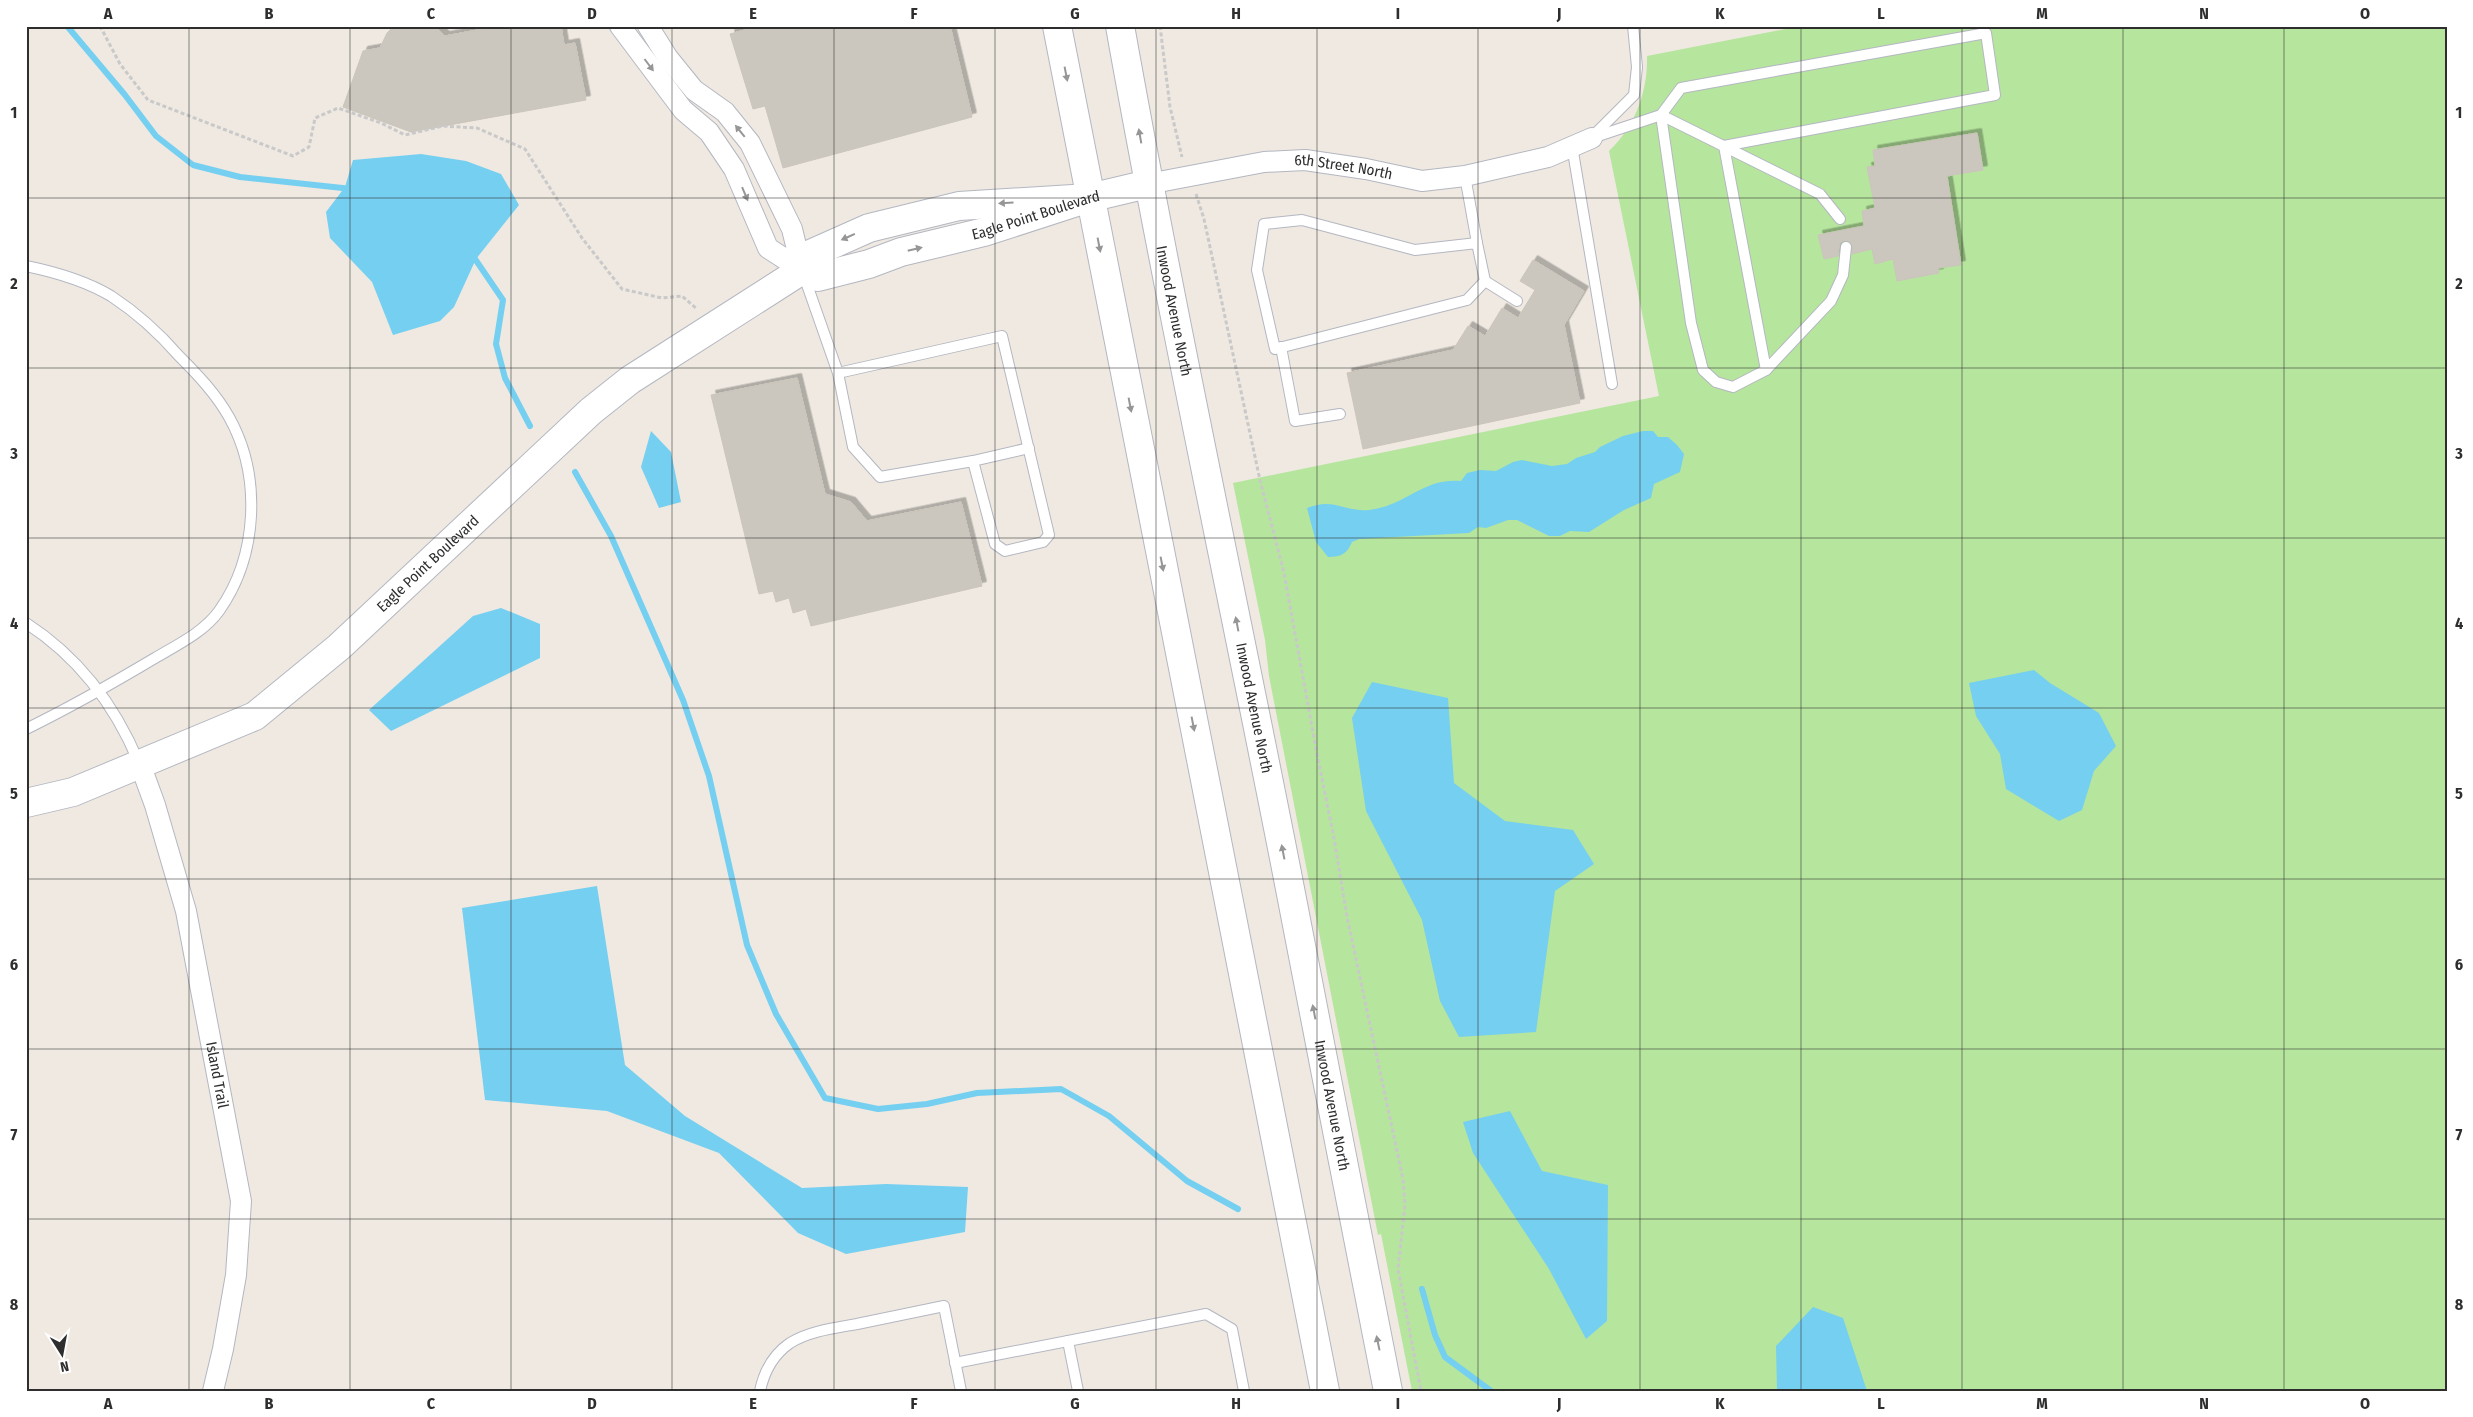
<svg xmlns="http://www.w3.org/2000/svg" width="2473" height="1417" font-family="'Fira Sans Condensed',sans-serif">
  <defs>
    <filter id="shadow"><feDropShadow dx="4.5" dy="-4.5" stdDeviation="0" flood-color="#0004"/></filter>
  </defs>
  <rect width="100%" height="100%" fill="#efe9e1"/>
  <path fill="#b6e59e" d="M 1801,26 L 2447,26 L 2447,1391 L 1412,1391 L 1381,1234 L 1378,1235 L 1269,676 L 1265,640 L 1233,483 L 1659,396 L 1609,151 C 1635,127 1648,91 1647,56 Z"/>
  <g fill="#75cff0">
    <polygon points="421,154 466,161 501,174 519,205 476,259 454,307 440,321 393,335 372,282 330,238 326,212 345,187 353,160"/>
    <polygon points="651,431 671,452 681,502 659,508 641,467"/>
    <path d="M 1643,431 L 1653,431 L 1658,437 L 1668,437 L 1677,445 L 1684,454 L 1680,472 L 1654,484 L 1651,498 L 1624,510 L 1589,532 L 1570,531 L 1560,536 L 1549,536 L 1517,520 L 1508,520 L 1486,528 L 1478,527 L 1469,533 L 1359,539 L 1352,542 C 1347,554 1341,557 1328,557 L 1316,542 L 1307,508 C 1336,496 1347,515 1375,509 C 1408,503 1424,478 1461,481 L 1467,473 L 1480,470 L 1496,471 L 1513,462 L 1522,460 L 1552,466 L 1567,464 L 1576,458 L 1595,452 L 1600,447 L 1623,436 Z"/>
    <polygon points="501,608 540,624 540,658 391,731 369,710 473,616"/>
    <polygon points="2034,670 2050,683 2099,713 2116,746 2094,771 2082,810 2059,821 2006,789 2000,754 1976,716 1969,683"/>
    <polygon points="1372,682 1448,698 1454,783 1505,821 1573,830 1594,864 1555,891 1536,1032 1459,1037 1440,1001 1422,920 1366,811 1352,718"/>
    <polygon points="597,886 625,1065 685,1116 802,1188 886,1184 968,1187 965,1232 846,1254 798,1233 719,1153 607,1111 485,1100 462,908"/>
    <polygon points="1510,1111 1542,1171 1608,1185 1607,1321 1586,1339 1549,1269 1473,1153 1463,1122"/>
    <polygon points="1813,1307 1843,1318 1867,1391 1777,1391 1776,1346"/>
  </g>
  <g fill="none" stroke-linecap="round" stroke-linejoin="round">
    <g stroke="#75cff0" stroke-width="6">
      <polyline points="67,26 125,95 156,136 193,165 240,177 352,189"/>
      <polyline points="471,253 503,300 496,344 505,378 530,426"/>
      <polyline points="575,472 611,536 683,700 709,776 747,945 776,1014 825,1098 878,1109 927,1104 977,1093 1061,1089 1109,1116 1187,1181 1238,1209"/>
      <polyline points="1422,1289 1435,1335 1445,1357 1491,1391"/>
    </g>
  </g>
  <g fill="#cbc7bf" stroke="#cbc5ba" filter="url(#shadow)">
    <polygon points="394,26 435,26 445,36 499,26 561,26 564,45 575,43 586,100 411,132 343,107 363,51 380,48 387,33"/>
    <polygon points="760,26 950,26 972,117 783,168 765,106 753,109 730,34"/>
    <polygon points="1977,133 1983,170 1947,176 1961,265 1938,268 1939,273 1897,281 1893,259 1875,264 1872,249 1852,254 1852,244 1846,240 1840,243 1838,256 1824,259 1818,235 1864,226 1862,211 1875,208 1867,167 1875,166 1873,150"/>
    <polygon points="1533,260 1584,291 1564,325 1580,403 1363,449 1347,373 1453,350 1468,326 1485,336 1502,308 1518,318 1535,290 1520,281"/>
    <polygon points="797,378 825,494 851,502 867,521 961,502 982,586 811,626 806,609 793,613 789,598 776,602 773,591 759,594 711,395"/>
  </g>
  <g fill="none" stroke-linecap="round" stroke-linejoin="round">
    <defs>
      <g id="lane">
        <polyline points="1594,135 1634,95 1637,67 1633,26"/>
        <polyline points="1592,138 1661,115 1691,323 1703,370 1716,382 1733,387 1766,370 1831,301 1843,275 1846,247"/>
        <polyline points="1572,146 1612,384"/>
        <polyline points="1465,176 1477,243"/>
        <polygon points="1302,220 1415,250 1477,243 1485,281 1467,300 1275,349 1257,270 1264,224"/>
        <path d="M 26,266 C 55,272 86,281 111,296 C 137,313 159,333 179,356 C 198,375 216,394 229,417 C 262,476 258,556 219,611 C 204,632 177,645 155,658 C 113,683 71,707 26,729"/>
        <polyline points="804,276 838,373 853,447 880,477 973,461 995,544 1005,551 1043,542 1049,535 1002,336 838,373"/>
        <polyline points="1485,281 1517,301"/>
        <polyline points="1281,347 1295,421 1340,414"/>
        <polyline points="1766,370 1724,146 1995,95 1986,33 1681,88 1661,115 1820,194 1840,219"/>
        <polyline points="973,461 1029,448"/>
        <path d="M 26,623 C 80,658 115,705 139,763"/>
        <polyline points="1068,1341 1078,1391"/>
        <polyline points="955,1363 1206,1314 1232,1329 1244,1391"/>
        <path d="M 760,1391 C 764,1372 774,1354 790,1343 C 809,1331 835,1328 857,1324 C 886,1318 915,1312 944,1306 L 961,1391"/>
      </g>
      <g id="street">
        <polyline points="620,26 683,110 709,132 734,169 768,248 802,270"/>
        <polyline points="648,26 668,58 694,90 725,112 750,143 792,229 802,270"/>
        <path id="s1" d="M 1148,184 L 1264,162 L 1305,160 L 1366,169 L 1422,181 L 1465,176 L 1548,157 L 1592,138"/>
        <path id="s2" d="M 140,764 L 155,805 L 186,911 L 241,1201 L 236,1275 L 223,1349 L 213,1391"/>
      </g>
      <g id="secondary">
        <polyline points="1057,26 1325,1391"/>
        <path id="s3" d="M 1120,26 C 1170,306 1230,584 1285,863 C 1320,1039 1352,1215 1388,1391"/>
        <path id="s4" d="M 802,270 L 818,277 L 869,264 L 901,252 L 984,232 L 1089,198 L 1148,184"/>
        <path id="s5" d="M 26,803 L 73,792 L 255,716 L 339,647 L 591,411 L 630,380 L 802,270 L 806,256 L 869,228 L 959,206 L 1089,198"/>
      </g>
    </defs>
    <use href="#lane" stroke="#b4b7c1" stroke-width="12"/>
    <use href="#street" stroke="#b4b7c1" stroke-width="22"/>
    <use href="#secondary" stroke="#b4b7c1" stroke-width="30"/>
    <g stroke="#c9c9c9" stroke-width="3" stroke-dasharray="4 2.5" stroke-linecap="butt">
      <polyline points="100,26 120,64 148,100 293,156 309,147 315,118 338,108 381,123 405,135 443,126 477,128 525,149 582,238 622,289 662,298 682,296 697,309"/>
      <polyline points="1160,26 1170,107 1182,157"/>
      <polyline points="1196,194 1204,219 1260,480 1284,573 1316,749 1334,838 1347,917 1403,1179 1405,1205 1398,1269 1421,1391"/>
    </g>
    <use href="#lane" stroke="#fff" stroke-width="10"/>
    <use href="#street" stroke="#fff" stroke-width="20"/>
    <use href="#secondary" stroke="#fff" stroke-width="28"/>
  </g>
  <defs><path id="oneway-solid" d="M-6-.8H1V-3.2L6.5 0L1 3.2V.8H-6Z" transform="scale(1.25)"/></defs>
  <g fill="#969696">
    <use href="#oneway-solid" transform="translate(649 65) rotate(53)"/>
    <use href="#oneway-solid" transform="translate(1066 74) rotate(79)"/>
    <use href="#oneway-solid" transform="translate(740 131) rotate(-129)"/>
    <use href="#oneway-solid" transform="translate(1140 136) rotate(-100)"/>
    <use href="#oneway-solid" transform="translate(745 194) rotate(67)"/>
    <use href="#oneway-solid" transform="translate(1006 203) rotate(176)"/>
    <use href="#oneway-solid" transform="translate(848 237) rotate(156)"/>
    <use href="#oneway-solid" transform="translate(1099 245) rotate(79)"/>
    <use href="#oneway-solid" transform="translate(915 249) rotate(-13)"/>
    <use href="#oneway-solid" transform="translate(1130 405) rotate(79)"/>
    <use href="#oneway-solid" transform="translate(1162 564) rotate(79)"/>
    <use href="#oneway-solid" transform="translate(1237 624) rotate(-101)"/>
    <use href="#oneway-solid" transform="translate(1193 724) rotate(79)"/>
    <use href="#oneway-solid" transform="translate(1283 852) rotate(-101)"/>
    <use href="#oneway-solid" transform="translate(1314 1012) rotate(-101)"/>
    <use href="#oneway-solid" transform="translate(1378 1343) rotate(-102)"/>
  </g>
  <path fill="none" stroke="#2e2e2e" stroke-width="1" stroke-opacity="0.55" d="M 189,26 L 189,1391M 350,26 L 350,1391M 511,26 L 511,1391M 672,26 L 672,1391M 834,26 L 834,1391M 995,26 L 995,1391M 1156,26 L 1156,1391M 1317,26 L 1317,1391M 1478,26 L 1478,1391M 1640,26 L 1640,1391M 1801,26 L 1801,1391M 1962,26 L 1962,1391M 2123,26 L 2123,1391M 2284,26 L 2284,1391M 26,198 L 2447,198M 26,368 L 2447,368M 26,538 L 2447,538M 26,708 L 2447,708M 26,879 L 2447,879M 26,1049 L 2447,1049M 26,1219 L 2447,1219"/>
  <g text-anchor="middle" dominant-baseline="central" stroke-width="5" stroke-linejoin="round" paint-order="stroke">
    <g font-size="15" fill="#2e2e2e" stroke="#fff">
      <text stroke="none"><textPath href="#s1" startOffset="198">6th Street North</textPath></text>
      <text stroke="none"><textPath href="#s4" startOffset="244">Eagle Point Boulevard</textPath></text>
      <text stroke="none"><textPath href="#s3" startOffset="290">Inwood Avenue North</textPath></text>
      <text stroke="none"><textPath href="#s5" startOffset="476">Eagle Point Boulevard</textPath></text>
      <text stroke="none"><textPath href="#s3" startOffset="695">Inwood Avenue North</textPath></text>
      <text stroke="none"><textPath href="#s2" startOffset="321">Island Trail</textPath></text>
      <text stroke="none"><textPath href="#s3" startOffset="1100">Inwood Avenue North</textPath></text>
    </g>
  </g>
  <rect width="2473" height="1417" fill="none" stroke="#ffffff" stroke-width="55"/>
  <g transform="translate(62 1354) rotate(169)" stroke="#ffffff" stroke-width="4" paint-order="stroke">
  <path d="M0-4L9 19L0 12L-9 19Z" fill="#2e2e2e"/>
  <text y="-8" font-size="14" font-weight="bold" text-anchor="middle" fill="#2e2e2e">N</text>
  </g>
  <rect x="28" y="28" width="2418" height="1362" fill="none" stroke="#2e2e2e" stroke-width="2"/>
  <g font-size="16" text-anchor="middle" font-weight="bold" fill="#2e2e2e">
    <text x="108" y="19">A</text>
    <text x="269" y="19">B</text>
    <text x="431" y="19">C</text>
    <text x="592" y="19">D</text>
    <text x="753" y="19">E</text>
    <text x="914" y="19">F</text>
    <text x="1075" y="19">G</text>
    <text x="1236" y="19">H</text>
    <text x="1398" y="19">I</text>
    <text x="1559" y="19">J</text>
    <text x="1720" y="19">K</text>
    <text x="1881" y="19">L</text>
    <text x="2042" y="19">M</text>
    <text x="2204" y="19">N</text>
    <text x="2365" y="19">O</text>
    <text x="14" y="118">1</text>
    <text x="2459" y="118">1</text>
    <text x="14" y="289">2</text>
    <text x="2459" y="289">2</text>
    <text x="14" y="459">3</text>
    <text x="2459" y="459">3</text>
    <text x="14" y="629">4</text>
    <text x="2459" y="629">4</text>
    <text x="14" y="799">5</text>
    <text x="2459" y="799">5</text>
    <text x="14" y="970">6</text>
    <text x="2459" y="970">6</text>
    <text x="14" y="1140">7</text>
    <text x="2459" y="1140">7</text>
    <text x="14" y="1310">8</text>
    <text x="2459" y="1310">8</text>
    <text x="108" y="1409">A</text>
    <text x="269" y="1409">B</text>
    <text x="431" y="1409">C</text>
    <text x="592" y="1409">D</text>
    <text x="753" y="1409">E</text>
    <text x="914" y="1409">F</text>
    <text x="1075" y="1409">G</text>
    <text x="1236" y="1409">H</text>
    <text x="1398" y="1409">I</text>
    <text x="1559" y="1409">J</text>
    <text x="1720" y="1409">K</text>
    <text x="1881" y="1409">L</text>
    <text x="2042" y="1409">M</text>
    <text x="2204" y="1409">N</text>
    <text x="2365" y="1409">O</text>
  </g>
</svg>
